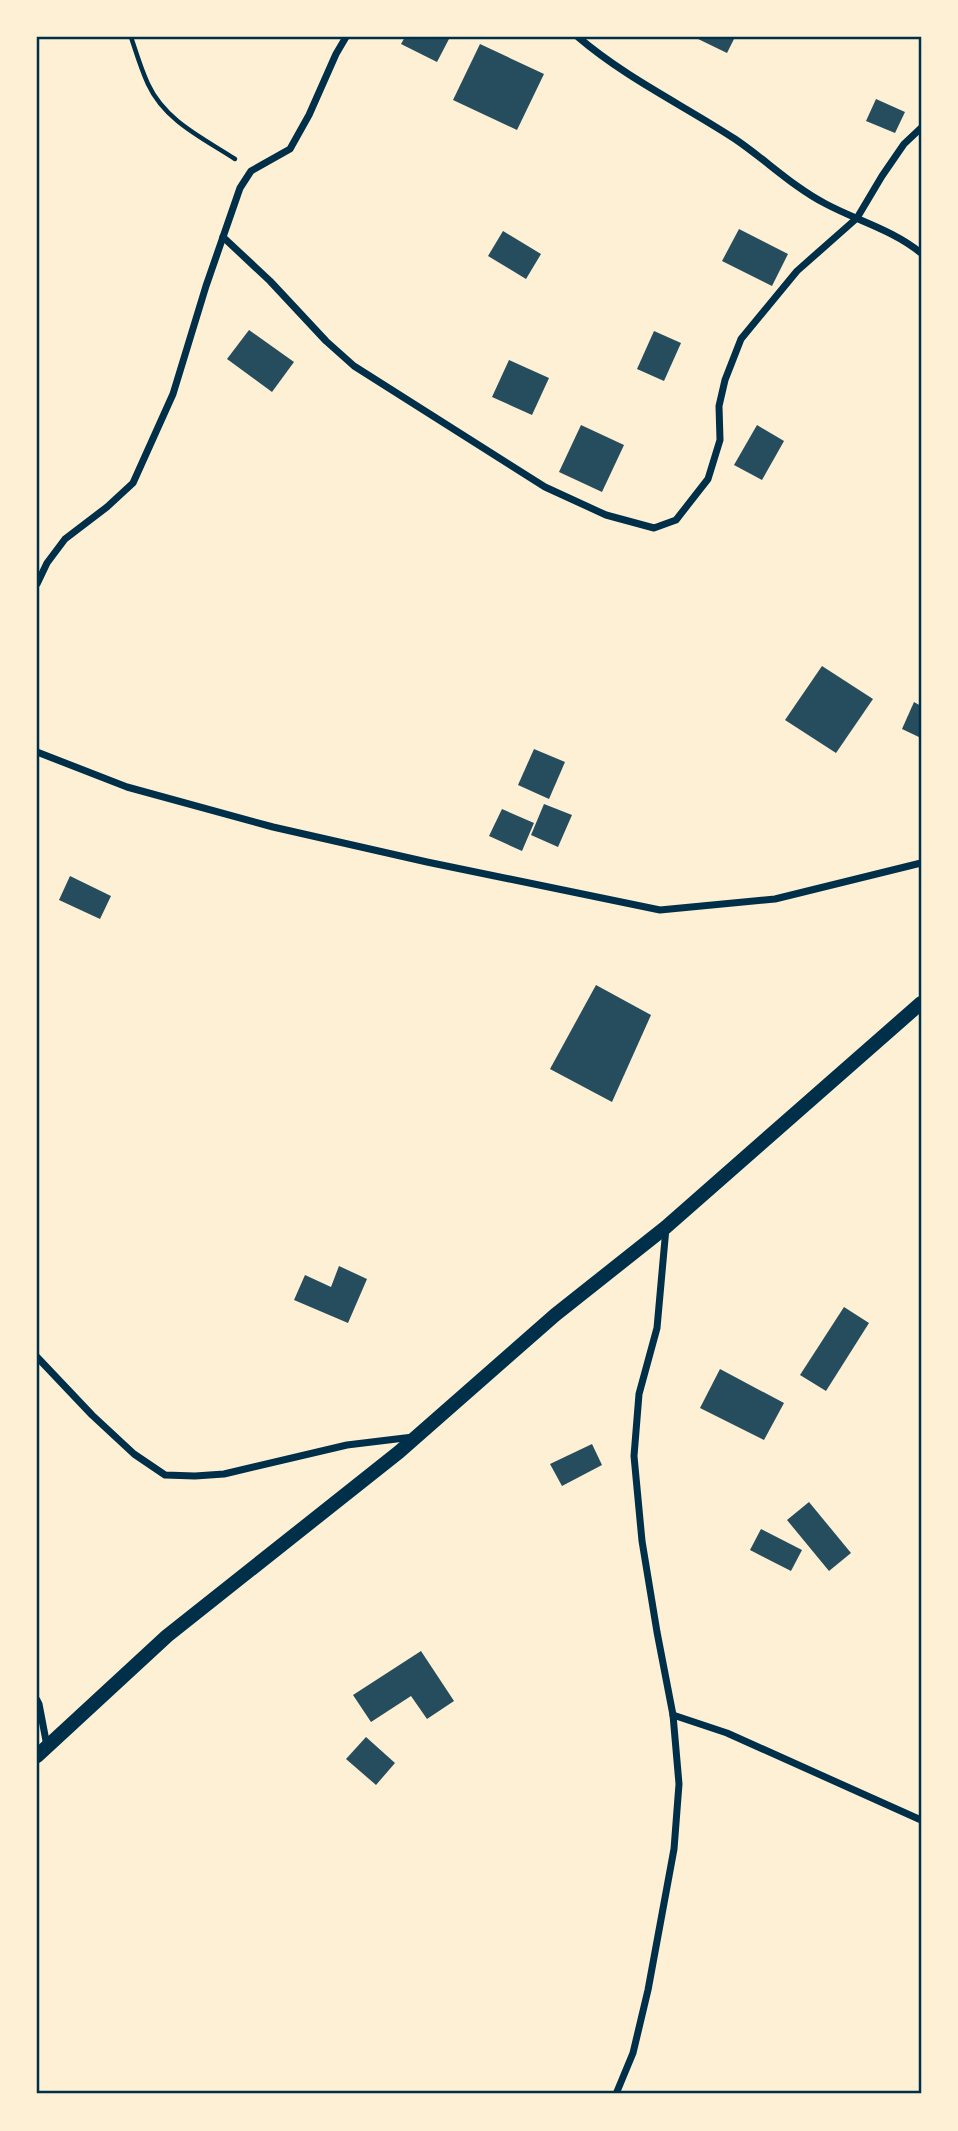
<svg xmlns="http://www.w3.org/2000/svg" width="958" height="2131" font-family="'IBM Plex Sans',sans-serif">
  <rect width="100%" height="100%" fill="#fdf0d5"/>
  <g fill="#264d5e">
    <polygon points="405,37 450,37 437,62 401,44"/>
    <polygon points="694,37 735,37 727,53"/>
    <polygon points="480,44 544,74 517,130 453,100"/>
    <polygon points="876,99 905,112 895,133 866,121"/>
    <polygon points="739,229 788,254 772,286 722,261"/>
    <polygon points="503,231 541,254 526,279 488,256"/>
    <polygon points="249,330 294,362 272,392 227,359"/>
    <polygon points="654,331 681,343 664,381 637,369"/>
    <polygon points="509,360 549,378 532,415 492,397"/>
    <polygon points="581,425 624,445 602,492 559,472"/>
    <polygon points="757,425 784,441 762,480 734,465"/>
    <polygon points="822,666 873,699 836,753 785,720"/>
    <polygon points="914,702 921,706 921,738 902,729"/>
    <polygon points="534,749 565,762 549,799 518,785"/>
    <polygon points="544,804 572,815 558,847 531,835"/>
    <polygon points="502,809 534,823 522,851 489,836"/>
    <polygon points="70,876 111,896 100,919 59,900"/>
    <polygon points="596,985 651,1015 612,1102 550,1069"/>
    <polygon points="339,1266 367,1279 348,1323 294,1300 305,1275 331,1287"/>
    <polygon points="844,1307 869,1323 826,1391 800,1375"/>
    <polygon points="720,1369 784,1403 764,1440 700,1408"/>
    <polygon points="592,1444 602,1465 562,1486 550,1464"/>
    <polygon points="809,1502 851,1553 829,1571 787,1520"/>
    <polygon points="761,1529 802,1550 791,1571 750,1550"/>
    <polygon points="421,1651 454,1701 427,1719 411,1696 371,1722 353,1695"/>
    <polygon points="366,1737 395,1763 376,1785 346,1759"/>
  </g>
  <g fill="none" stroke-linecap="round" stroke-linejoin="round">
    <path stroke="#003049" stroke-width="4.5" d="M 131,37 C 136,52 141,69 148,84 C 165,121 203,138 235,159"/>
    <g stroke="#003049" stroke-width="7">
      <path d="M 578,37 C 626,78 683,105 735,139 C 766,160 793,187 826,204 C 858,221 893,230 921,253"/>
      <polyline points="223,237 270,281 326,341 354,366 545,487 606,515 654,528 676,520 708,479 720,440 719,406 725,380 741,339 797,271 857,218 882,176 904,144 921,128"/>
      <polyline points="37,584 47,563 65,539 107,507 133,483 173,394 206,286 240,188 251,171 290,149 309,115 336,54 346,37"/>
      <polyline points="37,752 127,787 273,827 427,862 660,910 775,899 921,863"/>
      <polyline points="37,1357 92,1415 134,1454 165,1475 195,1476 224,1474 347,1445 413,1437"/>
      <polyline points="37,1700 39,1704 47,1746"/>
      <polyline points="673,1715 727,1733 921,1820"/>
      <polyline points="616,2094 633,2053 648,1990 674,1849 679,1784 673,1715 657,1632 642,1541 634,1456 639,1394 657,1328 666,1228"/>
    </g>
    <polyline stroke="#003049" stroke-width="14" points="37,1756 167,1636 399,1452 555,1315 666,1227 921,1003"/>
  </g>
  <rect width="958" height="2131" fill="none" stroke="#fdf0d5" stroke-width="77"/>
  <rect x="38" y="38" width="882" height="2054" fill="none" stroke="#003049" stroke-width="2.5"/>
</svg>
